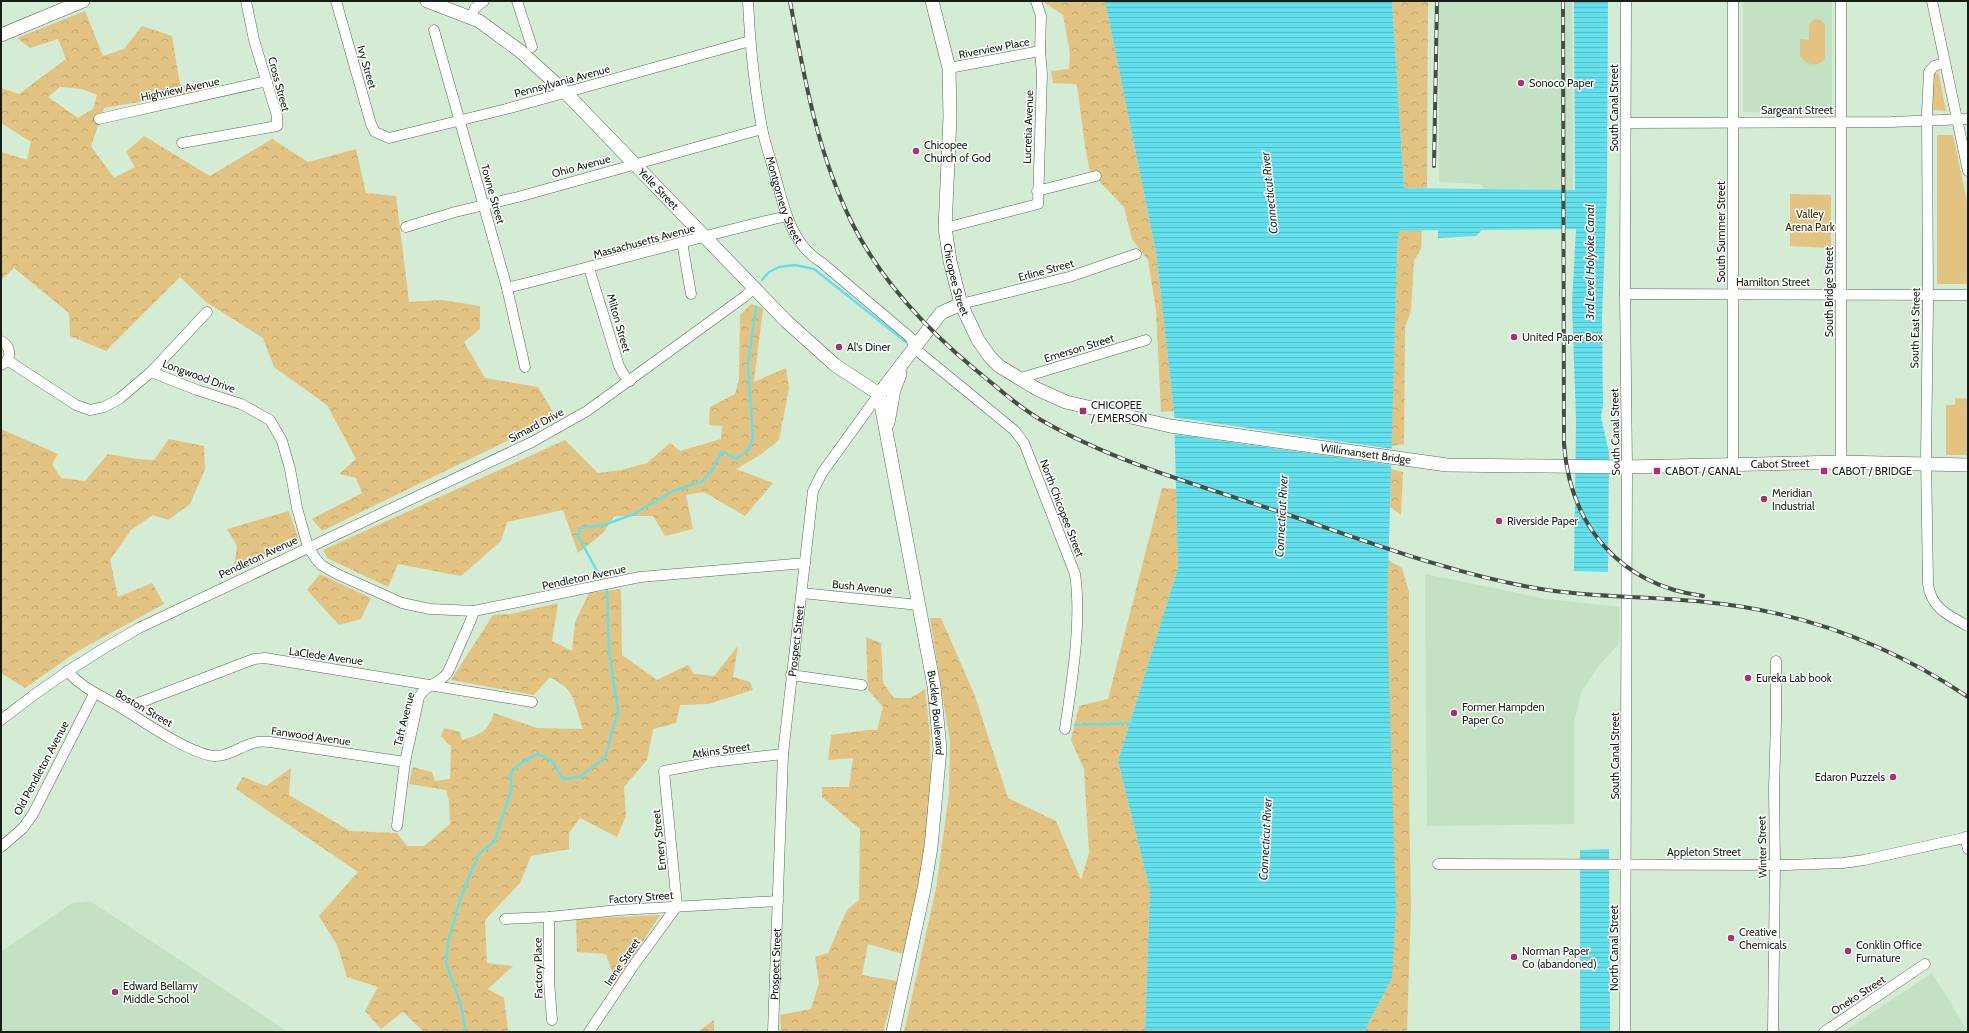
<svg xmlns="http://www.w3.org/2000/svg" width="1969" height="1033" font-family="Cabin,sans-serif">
  <defs>
    <pattern id="forest-crowns" width="20" height="18" patternUnits="userSpaceOnUse"><rect width="20" height="18" fill="#e2c381"/><path d="M2 6a3 3 0 1 1 6 0M12 15a3 3 0 1 1 6 0" fill="none" stroke="#c1a76f"/></pattern>
    <pattern id="water-rules" width="6" height="5" patternUnits="userSpaceOnUse"><rect width="6" height="5" fill="#64e0ed"/><path d="M0 2.5h6" fill="none" stroke="#56c0ca"/></pattern>
  </defs>
  <rect width="100%" height="100%" fill="#d3ecd3"/>
  <g fill="#c2e2c3">
    <polygon points="1439,1 1572,1 1573,190 1487,193 1480,184 1439,182"/>
    <polygon points="1743,1 1832,1 1832,113 1743,112"/>
    <polygon points="1425,574 1546,599 1620,607 1619,644 1601,663 1582,690 1574,723 1574,824 1427,826"/>
    <polygon points="90,901 288,1032 1,1032 1,952 72,903"/>
    <polygon points="1932,973 1968,1032 1843,1032"/>
  </g>
  <g fill="url(#forest-crowns)" fill-rule="evenodd">
    <polygon points="1045,1 1105,1 1156,252 1174,411 1161,412 1156,310 1148,260 1132,239 1124,207 1090,172 1085,147 1077,84 1053,83 1051,71 1069,69 1070,53 1063,15 1044,2"/>
    <polygon points="1392,1 1428,1 1427,188 1404,188"/>
    <path d="M 85,11 L 103,56 L 124,49 L 142,26 L 172,36 L 180,85 L 204,91 L 104,108 L 91,146 L 114,178 L 135,167 L 126,152 L 144,136 L 210,176 L 272,139 L 308,162 L 356,149 L 366,193 L 396,196 L 409,302 L 442,300 L 480,306 L 480,329 L 464,342 L 485,378 L 538,387 L 556,417 L 322,531 L 312,519 L 362,493 L 356,478 L 339,474 L 356,459 L 327,405 L 274,367 L 263,338 L 206,302 L 180,277 L 106,351 L 70,336 L 69,313 L 14,268 L 1,280 L 1,152 L 27,160 L 31,142 L 1,123 L 1,88 L 19,94 L 66,59 L 58,39 L 30,48 L 17,38 ZM 60,87 L 82,89 L 97,95 L 93,109 L 78,118 L 48,97 Z"/>
    <polygon points="1422,230 1421,249 1414,261 1411,311 1405,327 1404,444 1391,446 1397,252 1399,231"/>
    <polygon points="751,304 763,308 754,382 786,368 789,388 779,440 760,455 736,469 773,483 745,516 704,492 686,495 693,529 665,536 653,516 614,516 603,533 578,553 563,510 507,522 501,541 461,576 398,564 388,587 327,558 323,550 565,440 598,473 621,470 647,463 670,443 680,451 721,439 722,426 709,425 710,407 735,394 739,379 740,315"/>
    <polygon points="1,429 58,454 52,464 61,478 85,481 108,454 137,459 154,460 169,439 204,446 205,469 190,504 168,520 153,515 131,530 110,560 118,597 152,583 164,604 78,651 25,688 1,673"/>
    <polygon points="1391,469 1403,472 1401,515 1390,507"/>
    <polygon points="1162,488 1176,489 1178,568 1118,761 1150,890 1145,1032 904,1032 936,889 949,794 950,742 930,618 941,618 975,696 1008,798 1056,821 1081,880 1089,853 1084,769 1071,740 1079,706 1108,699"/>
    <polygon points="289,511 299,541 244,568 234,567 237,546 227,529"/>
    <polygon points="1388,560 1402,568 1409,592 1409,793 1411,908 1407,1032 1364,1032 1392,978 1387,613"/>
    <polygon points="320,574 371,598 361,619 339,625 307,590"/>
    <path d="M 621,589 L 622,655 L 657,680 L 688,665 L 694,674 L 714,676 L 738,646 L 733,677 L 750,682 L 753,690 L 708,704 L 680,705 L 676,723 L 653,729 L 647,760 L 624,787 L 626,816 L 617,837 L 580,818 L 569,833 L 569,849 L 531,856 L 520,883 L 485,920 L 487,963 L 513,966 L 488,989 L 504,998 L 508,1030 L 506,1032 L 424,1032 L 403,1012 L 381,1029 L 365,1011 L 378,987 L 347,977 L 337,945 L 319,916 L 358,872 L 236,789 L 243,777 L 266,786 L 291,768 L 289,795 L 350,831 L 397,833 L 407,846 L 424,846 L 450,824 L 449,801 L 446,790 L 409,784 L 413,767 L 432,772 L 435,781 L 450,779 L 451,746 L 441,736 L 444,728 L 460,732 L 462,740 C 481,734 487,733 494,713 L 537,728 L 583,729 L 573,698 L 567,688 L 550,677 L 534,695 L 451,680 L 493,615 L 511,614 L 558,603 L 552,641 L 572,651 L 575,622 L 589,593 Z"/>
    <polygon points="866,637 881,643 883,683 894,698 911,698 925,689 930,734 931,790 920,877 903,954 868,944 862,975 897,981 883,1032 781,1032 780,1015 811,1009 819,983 815,957 828,953 847,910 859,900 860,829 822,797 822,787 849,787 853,758 828,760 831,735 868,730 877,730 883,707 868,690"/>
    <polygon points="660,915 616,983 606,954 577,952 576,919"/>
    <polygon points="714,1020 714,1032 697,1032"/>
  </g>
  <g fill="#e2c381">
    <path d="M 1814,19 L 1821,20 L 1825,24 L 1825,59 C 1816,68 1807,65 1800,56 L 1800,39 L 1809,40 L 1809,25 Z"/>
    <polygon points="1935,72 1939,75 1946,111 1933,110 1932,75"/>
    <polygon points="1937,135 1953,135 1968,206 1968,284 1937,284"/>
    <polygon points="1790,194 1831,195 1831,248 1790,246"/>
    <polygon points="1955,398 1968,399 1967,455 1946,455 1946,405 1955,405"/>
  </g>
  <g fill="url(#water-rules)">
    <polygon points="1105,1 1392,1 1404,188 1575,190 1574,1 1608,1 1607,190 1602,318 1603,405 1601,417 1609,453 1608,572 1574,571 1576,420 1572,303 1576,229 1482,230 1476,236 1438,238 1438,230 1399,231 1397,252 1387,613 1396,908 1392,978 1364,1032 1145,1032 1150,890 1118,761 1178,568 1174,411 1156,252"/>
    <polygon points="1609,849 1610,1032 1580,1032 1580,850"/>
  </g>
  <polygon fill="#d3ecd3" points="1172,417 1393,449 1393,465 1173,434"/>
  <g fill="none" stroke-linecap="round" stroke-linejoin="round">
    <g stroke="#64e0ed" stroke-width="2.5">
      <polyline points="762,280 769,272 779,267 795,265 814,269 906,342"/>
      <polyline points="603,582 578,536 580,528 604,525 634,514 673,491 703,481 713,469 722,451 736,459 749,449 753,438 748,365 756,307"/>
      <polyline points="1075,725 1132,723"/>
      <path d="M 463,1032 L 465,1026 L 460,1002 L 446,963 L 448,942 L 460,900 L 478,855 L 494,842 L 512,788 L 510,775 C 517,765 525,759 538,754 L 552,761 L 563,779 L 580,777 L 605,757 L 618,711 L 609,652 L 607,591 L 605,586"/>
    </g>
    <defs>
      <g id="minor">
        <polyline points="336,1 371,124 375,132 389,138 506,109 750,41"/>
        <polyline points="517,1 532,47"/>
        <path id="s1" d="M 748,1 C 750,44 754,86 762,128 C 765,144 771,160 775,175 C 784,207 791,244 821,262 L 911,338 L 914,348 L 1014,430 L 1024,443 L 1075,574 C 1082,622 1072,680 1065,729"/>
        <polyline points="1932,1 1968,171"/>
        <polyline points="471,17 475,8 484,1"/>
        <polyline points="434,30 507,288 525,367"/>
        <path d="M 1944,63 L 1934,66 L 1929,72 L 1927,113 L 1928,303 L 1926,457 L 1928,584 C 1931,608 1949,616 1968,626"/>
        <polyline points="949,68 1040,51 1041,16 1036,1"/>
        <polyline points="99,119 267,81"/>
        <polyline points="1626,123 1891,122 1968,119"/>
        <polyline points="182,143 277,126 277,116 254,40 246,1"/>
        <polyline points="1037,191 1096,176"/>
        <polyline points="406,227 455,212 518,197 762,129"/>
        <polyline points="945,228 1038,204 1042,74 1040,51"/>
        <polyline points="682,242 691,294"/>
        <polyline points="589,268 619,366 624,375 630,381"/>
        <path d="M 507,288 C 600,265 693,238 787,216"/>
        <polyline points="1625,294 1968,295"/>
        <polyline points="961,304 1069,277 1136,254"/>
        <path d="M 1,341 C 12,347 12,360 1,365"/>
        <polyline points="7,360 76,405 90,410 104,407 119,399 151,372 197,390 241,404 270,420 282,441 290,469 297,508 308,547 316,559 321,565 337,574 402,603 430,609 474,611 640,577 805,563"/>
        <polyline points="151,372 207,312"/>
        <polyline points="1018,379 1146,340"/>
        <polyline points="1841,462 1841,1"/>
        <polyline points="1733,464 1733,1"/>
        <polyline points="802,593 919,605"/>
        <path d="M 67,671 C 84,690 103,696 125,710 C 145,723 191,754 214,756 C 229,757 243,744 258,742 C 262,741 266,742 270,742 L 405,762"/>
        <polyline points="791,675 862,685"/>
        <polyline points="123,709 233,667 254,659 265,658 532,702"/>
        <path d="M 1,720 C 45,685 90,655 139,628 L 532,442 L 587,411 L 744,297 L 754,288"/>
        <path d="M 397,826 L 405,762 L 419,697 C 427,683 440,684 448,672 L 471,620 L 474,611"/>
        <polyline points="1965,837 1968,849"/>
        <polyline points="1,847 23,828 33,814 94,694"/>
        <polyline points="1438,864 1786,865 1843,863 1864,860 1968,837"/>
        <polyline points="677,906 664,771 712,762 783,754"/>
        <polyline points="549,917 549,981 552,1020"/>
        <polyline points="505,919 549,917 619,910 778,901"/>
        <polyline points="589,1032 636,962 677,906"/>
        <path id="s2" d="M 773,1032 L 783,754 L 813,491 L 822,473 L 879,394"/>
        <polyline points="1625,1032 1627,467 1625,294 1626,1"/>
        <polyline points="1773,1032 1775,864 1774,789 1776,721 1776,661"/>
        <polyline points="1824,1032 1925,964"/>
      </g>
      <g id="major">
        <path id="s3" d="M 427,1 L 479,21 L 520,51 L 565,92 L 786,321 L 835,365 L 879,394"/>
        <path id="s4" d="M 932,1 L 949,68 L 950,117 L 945,228 L 950,261 L 961,304 L 978,340 L 990,357 L 999,366 L 1037,389 L 1066,402 L 1170,426 L 1447,465 L 1627,467 L 1841,462 L 1968,465"/>
        <polyline points="1,35 83,1"/>
        <path id="s5" d="M 879,394 L 934,686 L 940,749 L 931,847 L 924,889 L 893,1032"/>
        <polyline points="879,394 941,313 961,304"/>
        <polyline points="888,423 894,390 900,374"/>
      </g>
    </defs>
    <use href="#minor" stroke="#556b55" stroke-width="11"/>
    <use href="#major" stroke="#556b55" stroke-width="14"/>
    <use href="#minor" stroke="#fff" stroke-width="10"/>
    <use href="#major" stroke="#fff" stroke-width="13"/>
    <defs>
      <g id="rail">
        <path d="M 790,1 C 804,76 817,153 852,223 C 884,287 937,340 993,384 C 1008,397 1024,410 1041,420 C 1114,462 1197,485 1277,511 C 1361,539 1454,575 1541,589 C 1595,598 1650,596 1705,602 C 1800,611 1889,644 1968,697"/>
        <path d="M 1563,1 L 1564,444 C 1570,526 1620,585 1703,596"/>
        <polyline points="1434,166 1437,1"/>
      </g>
    </defs>
    <use href="#rail" stroke="#424f42" stroke-width="4"/>
    <use href="#rail" stroke="#fff" stroke-width="2.5" stroke-dasharray="8" stroke-linecap="butt"/>
  </g>
  <g fill="#b42c6d" stroke="#fff" stroke-width="1.5">
    <circle cx="1521" cy="83" r="4"/>
    <circle cx="916" cy="151" r="4"/>
    <circle cx="1514" cy="337" r="4"/>
    <circle cx="839" cy="347" r="4"/>
    <rect x="1079" y="407" width="8" height="8" rx="2"/>
    <rect x="1653" y="467" width="8" height="8" rx="2"/>
    <rect x="1820" y="467" width="8" height="8" rx="2"/>
    <circle cx="1764" cy="499" r="4"/>
    <circle cx="1499" cy="521" r="4"/>
    <circle cx="1748" cy="678" r="4"/>
    <circle cx="1454" cy="713" r="4"/>
    <circle cx="1893" cy="777" r="4"/>
    <circle cx="1731" cy="938" r="4"/>
    <circle cx="1848" cy="951" r="4"/>
    <circle cx="1514" cy="957" r="4"/>
    <circle cx="115" cy="992" r="4"/>
  </g>
  <g text-anchor="middle" dominant-baseline="central" stroke-width="3" stroke-linejoin="round" paint-order="stroke">
    <g font-size="11" fill="#161f16" stroke="#fff">
      <text transform="translate(994 48) rotate(-11)">Riverview Place</text>
      <text transform="translate(367 67) rotate(74)">Ivy Street</text>
      <text transform="translate(562 81) rotate(-15)">Pennsylvania Avenue</text>
      <text transform="translate(279 84) rotate(75)">Cross Street</text>
      <text transform="translate(180 89) rotate(-12)">Highview Avenue</text>
      <text transform="translate(1614 108) rotate(-90)">South Canal Street</text>
      <text x="1797" y="110">Sargeant Street</text>
      <text transform="translate(1028 127) rotate(-88)">Lucretia Avenue</text>
      <text transform="translate(581 166) rotate(-15)">Ohio Avenue</text>
      <text stroke="none"><textPath href="#s3" startOffset="302">Yelle Street</textPath></text>
      <text transform="translate(493 194) rotate(74)">Towne Street</text>
      <text stroke="none"><textPath href="#s1" startOffset="203">Montgomery Street</textPath></text>
      <text transform="translate(1721 232) rotate(-90)">South Summer Street</text>
      <text transform="translate(644 241) rotate(-15)">Massachusetts Avenue</text>
      <text transform="translate(1046 270) rotate(-15)">Erline Street</text>
      <text stroke="none"><textPath href="#s4" startOffset="282">Chicopee Street</textPath></text>
      <text x="1773" y="282">Hamilton Street</text>
      <text transform="translate(1829 292) rotate(-90)">South Bridge Street</text>
      <text transform="translate(619 323) rotate(74)">Milton Street</text>
      <text transform="translate(1915 328) rotate(-89)">South East Street</text>
      <text transform="translate(1079 348) rotate(-17)">Emerson Street</text>
      <text transform="translate(199 376) rotate(20)">Longwood Drive</text>
      <text transform="translate(536 425) rotate(-28)">Simard Drive</text>
      <text transform="translate(1615 432) rotate(-91)">South Canal Street</text>
      <text stroke="none"><textPath href="#s4" startOffset="761">Willimansett Bridge</textPath></text>
      <text stroke="none"><textPath href="#s4" startOffset="1176">Cabot Street</textPath></text>
      <text transform="translate(1062 508) rotate(69)">North Chicopee Street</text>
      <text transform="translate(258 557) rotate(-25)">Pendleton Avenue</text>
      <text transform="translate(584 577) rotate(-12)">Pendleton Avenue</text>
      <text transform="translate(862 587) rotate(6)">Bush Avenue</text>
      <text stroke="none"><textPath href="#s2" startOffset="392">Prospect Street</textPath></text>
      <text transform="translate(326 656) rotate(8)">LaClede Avenue</text>
      <text transform="translate(144 708) rotate(30)">Boston Street</text>
      <text stroke="none"><textPath href="#s5" startOffset="324">Buckley Boulevard</textPath></text>
      <text transform="translate(404 719) rotate(-76)">Taft Avenue</text>
      <text transform="translate(311 736) rotate(8)">Fanwood Avenue</text>
      <text transform="translate(721 750) rotate(-8)">Atkins Street</text>
      <text transform="translate(1615 756) rotate(-90)">South Canal Street</text>
      <text transform="translate(41 768) rotate(-62)">Old Pendleton Avenue</text>
      <text transform="translate(659 840) rotate(-96)">Emery Street</text>
      <text transform="translate(1762 847) rotate(-91)">Winter Street</text>
      <text x="1704" y="852">Appleton Street</text>
      <text transform="translate(641 897) rotate(-4)">Factory Street</text>
      <text transform="translate(1614 948) rotate(-90)">North Canal Street</text>
      <text transform="translate(622 962) rotate(-56)">Irene Street</text>
      <text stroke="none"><textPath href="#s2" startOffset="68">Prospect Street</textPath></text>
      <text transform="translate(538 968) rotate(-91)">Factory Place</text>
      <text transform="translate(1858 995) rotate(-33)">Oneko Street</text>
    </g>
    <g font-size="11" fill="#161f16" stroke="#fff" text-anchor="start">
      <text x="1529" y="83">Sonoco Paper</text>
      <text x="924" y="145">Chicopee<tspan x="924" dy="13">Church of God</tspan></text>
      <text x="1522" y="337">United Paper Box</text>
      <text x="847" y="347">Al's Diner</text>
      <text x="1091" y="405">CHICOPEE<tspan x="1091" dy="13">/ EMERSON</tspan></text>
      <text x="1665" y="471">CABOT / CANAL</text>
      <text x="1832" y="471">CABOT / BRIDGE</text>
      <text x="1772" y="493">Meridian<tspan x="1772" dy="13">Industrial</tspan></text>
      <text x="1507" y="521">Riverside Paper</text>
      <text x="1756" y="678">Eureka Lab book</text>
      <text x="1462" y="707">Former Hampden<tspan x="1462" dy="13">Paper Co</tspan></text>
      <text x="1885" y="777" text-anchor="end">Edaron Puzzels</text>
      <text x="1739" y="932">Creative<tspan x="1739" dy="13">Chemicals</tspan></text>
      <text x="1856" y="945">Conklin Office<tspan x="1856" dy="13">Furnature</tspan></text>
      <text x="1522" y="951">Norman Paper<tspan x="1522" dy="13">Co (abandoned)</tspan></text>
      <text x="123" y="986">Edward Bellamy<tspan x="123" dy="13">Middle School</tspan></text>
    </g>
    <g font-size="11" fill="#392a04" stroke="#fff">
      <text x="1810" y="214">Valley<tspan x="1810" dy="13">Arena Park</tspan></text>
    </g>
    <g font-size="12" font-style="italic" fill="#1a3033" stroke="#fff">
      <text transform="translate(1269 193) rotate(-96)">Connecticut River</text>
      <text transform="translate(1589 262) rotate(-90)">3rd Level Holyoke Canal</text>
      <text transform="translate(1281 516) rotate(-87)">Connecticut River</text>
      <text transform="translate(1265 839) rotate(-87)">Connecticut River</text>
    </g>
  </g>
  <rect width="1969" height="1033" fill="none" stroke="#161f16" stroke-width="4"/>
</svg>
